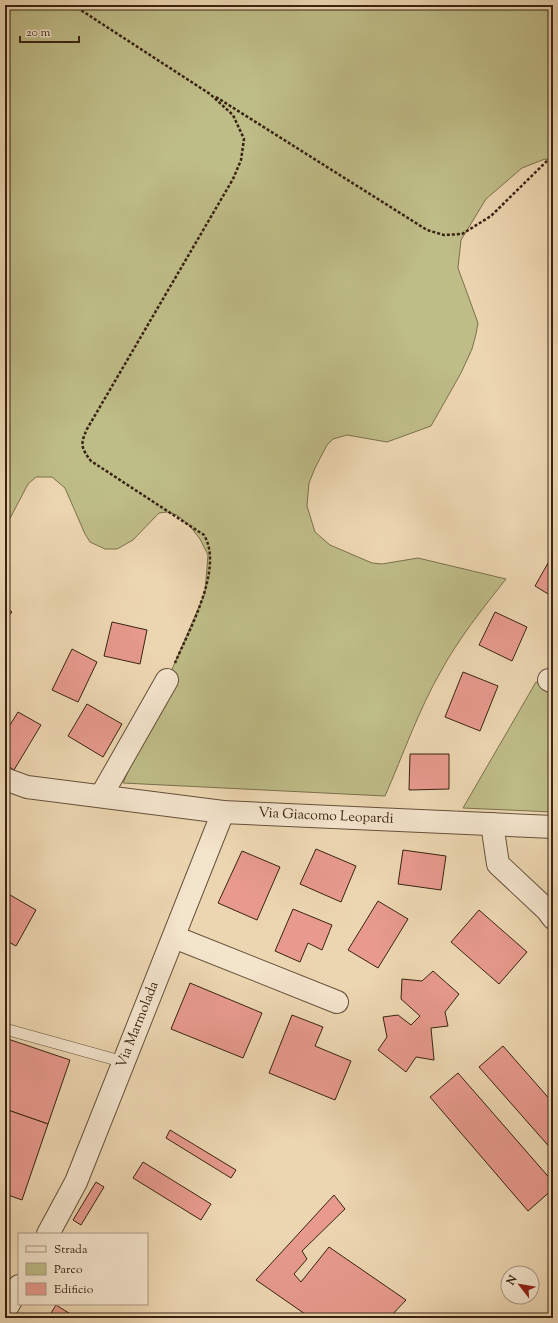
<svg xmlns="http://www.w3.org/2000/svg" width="558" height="1323" font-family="'Sorts Mill Goudy',serif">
  <rect width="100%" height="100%" fill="#ecd6b1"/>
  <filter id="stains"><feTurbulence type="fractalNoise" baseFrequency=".005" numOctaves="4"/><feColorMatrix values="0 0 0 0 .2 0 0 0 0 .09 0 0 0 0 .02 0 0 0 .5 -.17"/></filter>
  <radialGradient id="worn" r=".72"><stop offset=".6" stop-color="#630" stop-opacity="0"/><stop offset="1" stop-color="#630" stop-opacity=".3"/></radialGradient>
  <g fill="#bebc87" stroke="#7c704c">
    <path d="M 5,5 L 553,5 L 553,161 L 545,159 L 522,168 L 486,199 L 461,240 L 458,268 L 478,323 L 476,334 L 472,349 L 461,373 L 431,426 L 387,442 L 347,435 L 333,439 L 327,445 L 315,468 L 309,483 L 307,506 L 315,532 L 330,545 L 372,563 L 382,564 L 418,558 L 506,579 C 483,608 459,638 441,671 C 419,709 403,755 385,796 L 123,783 L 205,593 L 208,555 L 200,539 L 189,525 L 177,515 L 167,512 L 159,513 L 133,540 L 117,549 L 105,549 L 90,542 L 85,534 L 65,488 L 52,477 L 36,477 L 28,484 L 5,528 Z"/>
    <polygon points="536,682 553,691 553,812 463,808"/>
  </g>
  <g fill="#e79a8d" stroke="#392311">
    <polygon points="552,556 553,557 553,597 535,586"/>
    <polygon points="5,606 12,612 5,620"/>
    <polygon points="495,612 527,627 512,661 479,645"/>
    <polygon points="112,622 147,630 140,664 104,656"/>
    <polygon points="72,649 97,662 78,702 52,690"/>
    <polygon points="463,672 498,686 480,731 445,717"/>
    <polygon points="87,704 122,724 103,757 68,736"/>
    <polygon points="18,712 41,725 14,770 5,764 5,733"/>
    <polygon points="410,754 449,754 449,789 409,790"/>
    <polygon points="316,849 356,866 341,902 300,884"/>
    <polygon points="403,850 446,856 441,890 398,884"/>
    <polygon points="242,851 280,867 257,920 218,903"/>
    <polygon points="5,892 36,910 16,946 5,940"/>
    <polygon points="378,901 408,919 378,968 348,950"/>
    <polygon points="293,909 332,925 322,950 308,943 300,962 275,951"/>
    <polygon points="479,910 527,952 499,984 451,942"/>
    <polygon points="433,971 459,994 445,1012 448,1026 431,1028 434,1060 416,1057 406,1072 378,1050 387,1037 383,1017 398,1015 411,1025 420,1016 401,999 402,979 422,981"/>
    <polygon points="190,983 262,1013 243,1058 171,1029"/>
    <polygon points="292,1015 323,1027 315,1046 351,1061 335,1100 269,1073"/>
    <polygon points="5,1038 70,1060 48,1124 5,1109"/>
    <polygon points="503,1046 553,1103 553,1151 479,1067"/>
    <polygon points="458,1073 553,1182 553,1189 528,1211 430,1097"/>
    <polygon points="5,1109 48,1124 22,1200 5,1194"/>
    <polygon points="170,1130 236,1170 231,1178 166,1138"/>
    <polygon points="143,1162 211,1204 201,1220 133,1178"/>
    <polygon points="96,1182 104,1187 81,1225 73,1220"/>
    <polygon points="334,1195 345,1209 302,1251 307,1259 294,1274 301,1282 329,1247 406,1300 389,1318 302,1318 305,1314 256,1280"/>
    <polygon points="56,1305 77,1318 48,1318"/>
  </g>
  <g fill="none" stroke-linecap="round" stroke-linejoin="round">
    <defs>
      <polyline id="lane" points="5,1029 124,1062"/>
      <g id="street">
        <polyline points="549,680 553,682"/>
        <path id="s1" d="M 5,779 L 27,787 L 223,812 L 553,827"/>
        <polyline points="101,796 167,680"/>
        <polyline points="492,824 498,864 547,910 553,918"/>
        <polyline points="174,937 337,1002"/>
        <path id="s2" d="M 48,1234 L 76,1182 L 223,812"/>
        <polyline points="6,1309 19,1286"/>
      </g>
    </defs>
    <use href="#lane" stroke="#665039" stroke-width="12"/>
    <use href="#street" stroke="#665039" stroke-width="24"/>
    <g stroke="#392311" stroke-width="2.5" stroke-dasharray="3 2" stroke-linecap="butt">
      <path d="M 73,5 L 210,94 L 233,115 L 244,139 L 241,160 L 233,179 L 87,429 C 80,444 81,448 91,461 L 204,535 C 224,568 189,630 175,663"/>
      <polyline points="216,97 427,230 444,235 462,234 491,216 553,155"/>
    </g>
    <use href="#lane" stroke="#f3e4cc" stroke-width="11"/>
    <use href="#street" stroke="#f3e4cc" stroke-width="22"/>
  </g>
  <g text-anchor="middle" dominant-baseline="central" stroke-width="4" stroke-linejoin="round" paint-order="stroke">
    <g font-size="14" fill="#392311" stroke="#f3e4cc">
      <text stroke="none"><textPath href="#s1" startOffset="324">Via Giacomo Leopardi</textPath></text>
      <text stroke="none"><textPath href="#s2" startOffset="228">Via Marmolada</textPath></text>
    </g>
  </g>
  <rect width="558" height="1323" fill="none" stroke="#ecd6b1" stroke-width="20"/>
  <rect x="6" y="6" width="546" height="1311" fill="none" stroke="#392311" stroke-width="2"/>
  <rect x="10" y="10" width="538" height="1303" fill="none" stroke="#392311"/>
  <rect x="18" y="1233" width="130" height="72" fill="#f3e4cc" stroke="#a99781"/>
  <rect x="26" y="1246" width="20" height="6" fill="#f3e4cc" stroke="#a99781"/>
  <text x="54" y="1253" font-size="12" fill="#392311">Strada</text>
  <rect x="26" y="1263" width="20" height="12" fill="#bebc87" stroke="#a99781"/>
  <text x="54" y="1273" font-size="12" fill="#392311">Parco</text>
  <rect x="26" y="1283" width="20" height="12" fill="#e79a8d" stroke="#a99781"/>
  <text x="54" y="1293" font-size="12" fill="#392311">Edificio</text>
  <g transform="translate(520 1285) rotate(301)"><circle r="19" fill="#f3e4cc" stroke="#a99781"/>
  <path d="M0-3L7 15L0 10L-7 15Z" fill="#8f2418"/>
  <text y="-6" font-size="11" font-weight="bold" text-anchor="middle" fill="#392311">N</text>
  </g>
  <path d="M20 36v6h59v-6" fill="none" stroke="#392311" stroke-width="2"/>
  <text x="26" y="36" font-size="12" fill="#392311" stroke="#f3e4cc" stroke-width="3" paint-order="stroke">20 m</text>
  <rect width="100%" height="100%" filter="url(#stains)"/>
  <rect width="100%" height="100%" fill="url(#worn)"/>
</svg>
